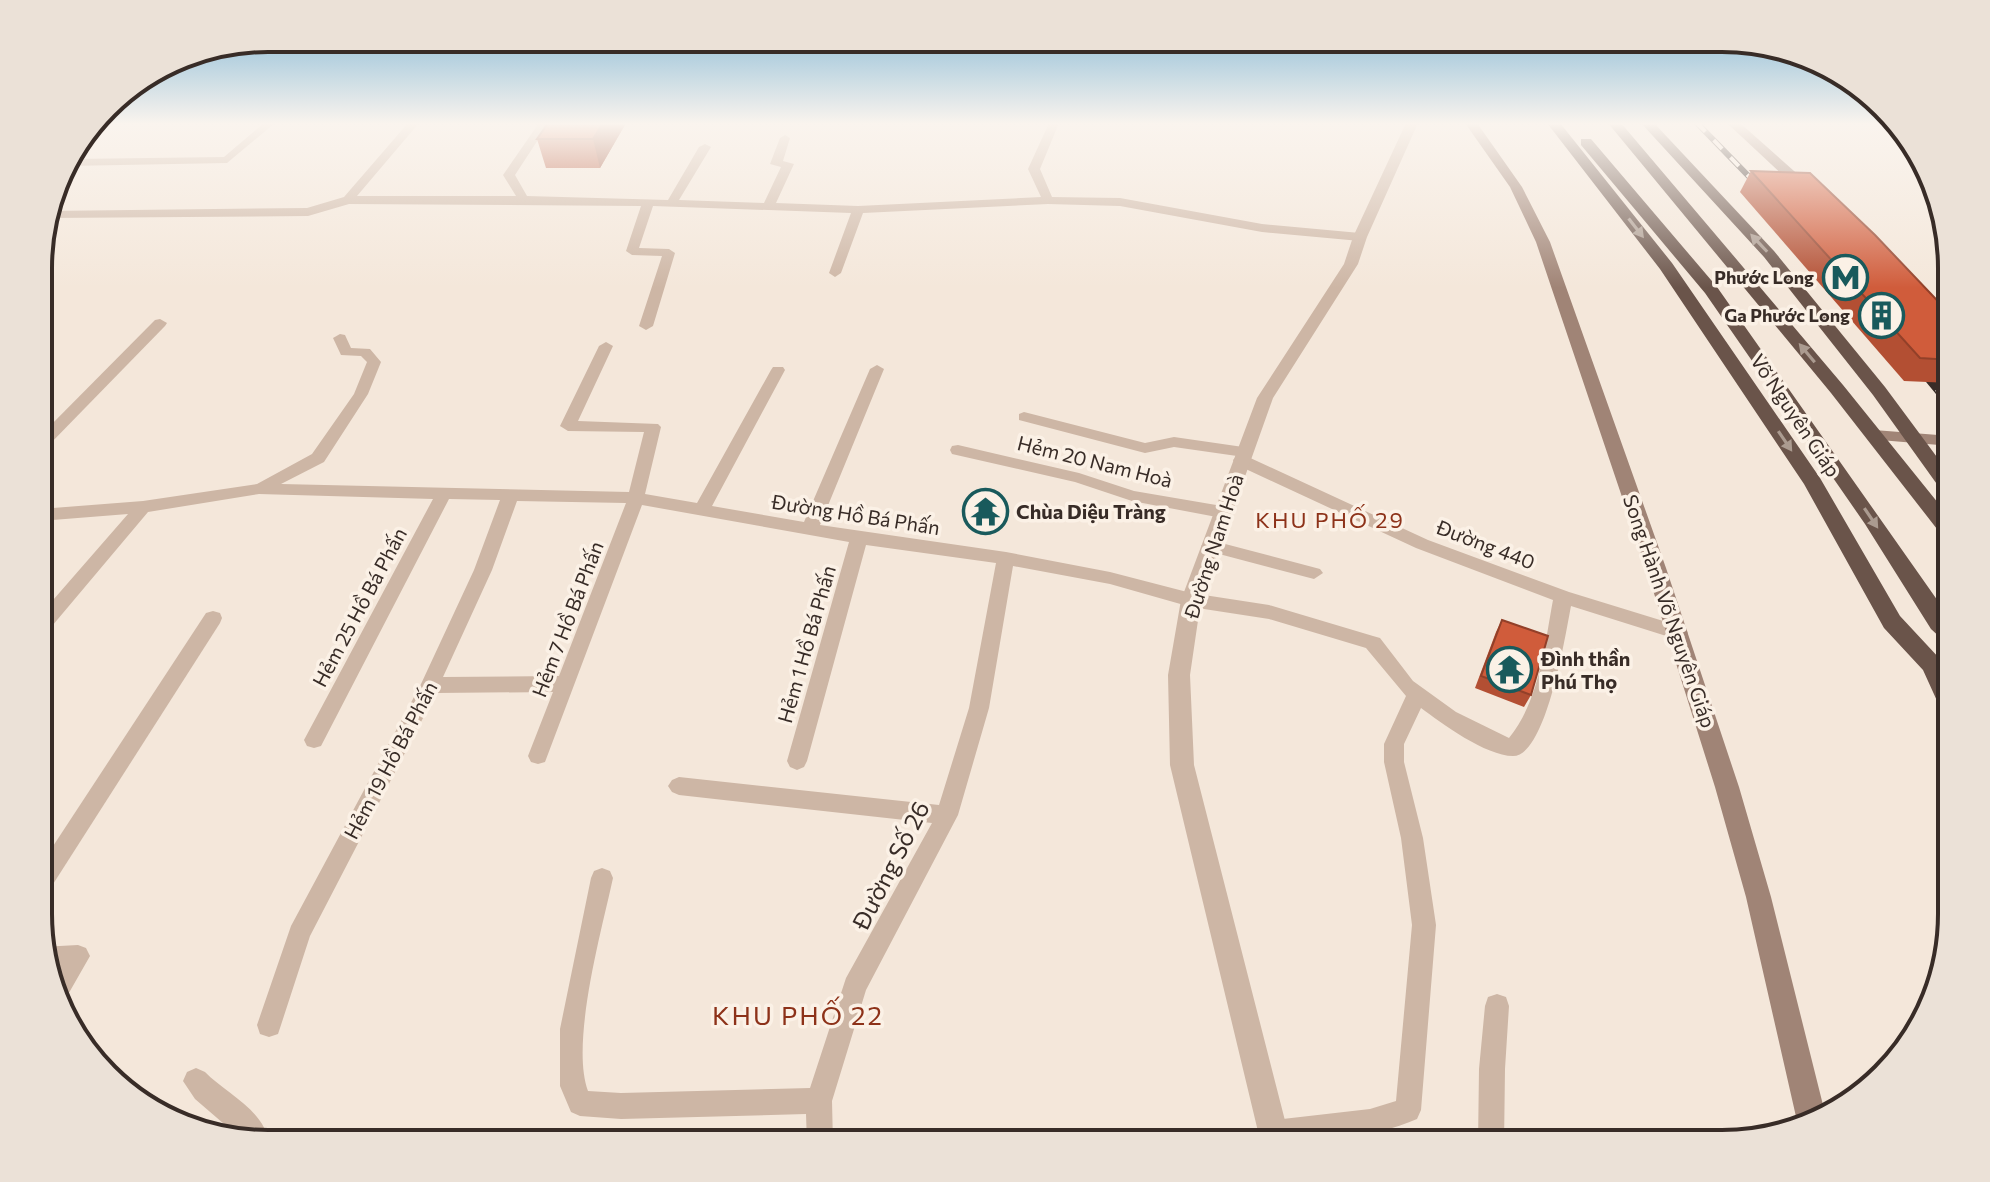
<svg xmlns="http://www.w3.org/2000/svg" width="1990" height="1182" font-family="Commissioner,sans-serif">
  <rect width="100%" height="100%" fill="#f4e7da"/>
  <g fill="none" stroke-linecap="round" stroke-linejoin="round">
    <g fill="#cdb6a5" fill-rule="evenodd">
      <polygon points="95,123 107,123 86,135"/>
      <polygon points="264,123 275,123 227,163 68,166 60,171 82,139 85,142 73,159 224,157"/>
      <polygon points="408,123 419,123 357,196 516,196 503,175 539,123 549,123 515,175 527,196 668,200 699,147 705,144 711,147 679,200 764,203 781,167 770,164 780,138 785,135 790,138 783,161 794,164 776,203 858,206 1041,197 1028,169 1049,123 1059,123 1040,169 1052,197 1120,198 1262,224 1360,233 1366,237 1360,241 1262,232 1120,206 1048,204 863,213 841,273 835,277 829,273 851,213 653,206 639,248 669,249 675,253 653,326 646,330 639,326 662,256 632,255 626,251 641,206 349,204 308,216 46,218 48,211 307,208 344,197"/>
      <polygon points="160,319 167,323 165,326 46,448 40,450 40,436 155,320"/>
      <path d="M 340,334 L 345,335 L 351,348 L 370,349 L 381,362 L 368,394 L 324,462 L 281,484 L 629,492 L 644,432 L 568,431 L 560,426 L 599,346 L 606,342 L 613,346 L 578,421 L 658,424 L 661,427 L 645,494 L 697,503 L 771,370 L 773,367 L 783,367 L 785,370 L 712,506 L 804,522 L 870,369 L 877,365 L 884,369 L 820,525 L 1006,552 L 1110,572 L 1191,593 L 1269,605 L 1373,636 L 1380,638 L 1413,681 L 1456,712 L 1509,738 C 1540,699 1544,648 1553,600 L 1416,548 L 1235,464 L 1233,460 L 1237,456 L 1174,447 L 1145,453 L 1019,420 L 1019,414 L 1024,412 L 1145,443 L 1174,437 L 1250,448 L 1252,452 L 1246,456 L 1428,540 L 1569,592 L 1686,628 L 1688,633 L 1686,638 L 1679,640 L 1571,606 C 1566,631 1547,756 1513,756 C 1486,756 1441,723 1421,708 L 1404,744 L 1404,762 L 1423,838 L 1436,925 L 1421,1110 L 1417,1119 C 1370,1139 1318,1144 1268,1144 L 1261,1133 L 1265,1124 L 1274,1120 L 1370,1109 L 1396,1101 L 1412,925 L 1401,838 L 1384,762 L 1384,744 L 1406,696 L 1366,648 L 1269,619 L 1191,607 L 1110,584 L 1013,566 L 989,708 L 958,815 L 866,990 L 832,1101 L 833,1144 L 807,1144 L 806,1114 L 621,1119 L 580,1116 L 571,1112 L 560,1086 L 560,1029 L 591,878 L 594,871 L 602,868 L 610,871 L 613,878 C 602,929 570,1043 588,1091 L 621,1093 L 810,1088 L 846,978 L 932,823 L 679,795 L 672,792 L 668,786 L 672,780 L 679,777 L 939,805 L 969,708 L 996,563 L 866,545 L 807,761 L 804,767 L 797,770 L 790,767 L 787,761 L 849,542 L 642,505 L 545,762 L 538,764 L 531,762 L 528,756 L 553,692 L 436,693 L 310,936 L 281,1025 L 278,1034 L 269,1037 L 260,1034 L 257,1025 L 291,926 L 421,684 L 474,570 L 500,500 L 449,499 L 321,746 L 314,748 L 307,746 L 304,740 L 433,499 L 259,494 L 148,512 L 47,632 L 40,634 L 40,615 L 128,514 L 40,521 L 40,509 L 143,501 L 257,484 L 312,454 L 354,394 L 367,362 L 361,356 L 341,355 L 333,338 ZM 517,501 L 626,503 L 559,676 L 443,677 L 492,570 Z"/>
      <polygon points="958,445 1079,473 1134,491 1222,506 1230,512 1222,518 1132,501 1075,482 952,454 950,450 952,446"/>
      <polygon points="1210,540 1320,569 1323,573 1314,579 1204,550 1201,546"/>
      <polygon points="213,611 220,613 222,618 220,623 48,892 40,895 40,866 206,613"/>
      <polygon points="78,945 86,948 90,956 66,998 61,1000 52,976 57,968 49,968 41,947"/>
      <polygon points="1497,994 1506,997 1509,1006 1505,1069 1504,1144 1478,1144 1479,1069 1485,1006 1488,997"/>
      <path d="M 196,1068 L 205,1072 C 225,1093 268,1112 268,1144 L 238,1136 L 195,1099 L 183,1081 L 187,1072 Z"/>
    </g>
    <polygon fill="#cdb6a5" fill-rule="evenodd" points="1406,123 1418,123 1367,237 1358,264 1273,398 1201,600 1190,675 1194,765 1291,1144 1261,1144 1170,765 1168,675 1181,600 1257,398 1344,264 1353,237"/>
    <g fill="#a08476" fill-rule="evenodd">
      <polygon points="1465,123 1477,123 1522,187 1550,242 1666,568 1739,787 1771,897 1826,1117 1799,1125 1797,1121 1746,897 1715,787 1646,568 1536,242 1510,187"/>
      <polygon points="1727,123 1740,123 1812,187 1812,193 1802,193"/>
      <polygon points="1874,430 1951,436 1951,446 1868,439 1865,435 1868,431"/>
    </g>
    <g fill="#6a544a" fill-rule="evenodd">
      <polygon points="1547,123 1560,123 1672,263 1820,478 1900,616 1940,659 1952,681 1952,716 1943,714 1923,670 1884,628 1804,484 1660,269"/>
      <polygon points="1608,123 1621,123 1843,385 1951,519 1951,540 1944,538 1831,393"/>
      <polygon points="1641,123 1654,123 1774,251 1885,387 1951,476 1951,495 1944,494 1873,395 1764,257"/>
      <polygon points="1581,139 1591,139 1717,287 1952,621 1952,643 1944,641 1931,629 1865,524 1705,293 1581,145"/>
    </g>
    <defs>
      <polyline id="rail-far1" points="1697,123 1764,192"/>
      <polyline id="rail" points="1918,366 1951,406"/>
    </defs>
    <use href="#rail-far1" stroke="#382c27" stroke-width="6"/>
    <use href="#rail" stroke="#382c27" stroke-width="8"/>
    <use href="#rail-far1" stroke="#fbf1e6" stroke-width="4" stroke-dasharray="12" stroke-linecap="butt"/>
    <use href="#rail" stroke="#fbf1e6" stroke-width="5" stroke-dasharray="15" stroke-linecap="butt"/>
  </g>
  <g fill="#b34f33">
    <polygon points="626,123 600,168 546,168 537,139"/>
    <polygon points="1751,171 1951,315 1951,383 1904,381 1740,192"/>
    <polygon points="1502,620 1531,695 1524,707 1475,688 1496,632"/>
  </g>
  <polygon fill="#924029" points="603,123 626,123 600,168 593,139"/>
  <g fill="#d05c3b" stroke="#924029" stroke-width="2">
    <polygon points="548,123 603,123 593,139 537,139"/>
    <polygon points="1751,171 1810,173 1875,235 1951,315 1951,360 1920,358"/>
    <polygon points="1502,620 1548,636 1531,695 1481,676"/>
  </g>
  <defs><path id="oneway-solid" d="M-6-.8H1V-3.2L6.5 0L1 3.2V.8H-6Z" transform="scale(2)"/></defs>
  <g fill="#ab9b90">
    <use href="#oneway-solid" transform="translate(1636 228) rotate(52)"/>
    <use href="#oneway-solid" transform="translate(1759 243) rotate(-133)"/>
    <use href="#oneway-solid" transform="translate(1807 353) rotate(-130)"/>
    <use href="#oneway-solid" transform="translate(1785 441) rotate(56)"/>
    <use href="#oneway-solid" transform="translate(1871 518) rotate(56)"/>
  </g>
  <linearGradient id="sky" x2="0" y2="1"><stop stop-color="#7ab3d3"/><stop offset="0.43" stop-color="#faf4ee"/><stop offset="1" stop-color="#faf4ee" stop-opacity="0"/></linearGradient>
  <rect width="1990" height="288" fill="url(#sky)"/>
  <defs>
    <symbol id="metro-ring" viewBox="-11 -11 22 22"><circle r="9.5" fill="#fbf1e6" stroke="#195a5c" stroke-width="1.5"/><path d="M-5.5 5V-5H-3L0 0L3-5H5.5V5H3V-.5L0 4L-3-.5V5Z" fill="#195a5c"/></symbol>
    <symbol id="building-ring" viewBox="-11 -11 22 22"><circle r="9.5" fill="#fbf1e6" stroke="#195a5c" stroke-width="1.5"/><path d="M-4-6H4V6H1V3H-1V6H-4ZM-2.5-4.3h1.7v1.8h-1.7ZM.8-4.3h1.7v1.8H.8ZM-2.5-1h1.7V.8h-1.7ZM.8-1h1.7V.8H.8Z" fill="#195a5c"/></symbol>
    <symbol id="temple-ring" viewBox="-11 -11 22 22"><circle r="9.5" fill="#fbf1e6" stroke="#195a5c" stroke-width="1.5"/><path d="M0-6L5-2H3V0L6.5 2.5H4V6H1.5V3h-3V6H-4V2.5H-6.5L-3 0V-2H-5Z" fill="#195a5c"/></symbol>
  </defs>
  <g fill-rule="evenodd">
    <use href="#metro-ring" x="1820" y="252" width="51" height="51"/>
    <use href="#building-ring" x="1856" y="290" width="51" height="51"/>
    <use href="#temple-ring" x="960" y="486" width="51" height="51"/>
    <use href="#temple-ring" x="1484" y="644" width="51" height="51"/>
  </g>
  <g text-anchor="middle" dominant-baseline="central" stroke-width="7" stroke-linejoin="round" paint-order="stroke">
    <g font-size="18" font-weight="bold" fill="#382c27" stroke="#fbf1e6" text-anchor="end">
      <text x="1814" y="277">Phước Long</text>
      <text x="1850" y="315">Ga Phước Long</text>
    </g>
    <g font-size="20" fill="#382c27" stroke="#fbf1e6">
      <text transform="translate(1796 415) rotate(56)">Võ Nguyên Giáp</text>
      <text transform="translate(1095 461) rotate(14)">Hẻm 20 Nam Hoà</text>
      <text transform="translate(856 514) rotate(9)">Đường Hồ Bá Phấn</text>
      <text transform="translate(1486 544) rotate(21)">Đường 440</text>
      <text transform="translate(1213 546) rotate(-72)">Đường Nam Hoà</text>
      <text transform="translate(359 607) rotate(-62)">Hẻm 25 Hồ Bá Phấn</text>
      <text transform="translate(1670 611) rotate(71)">Song Hành Võ Nguyên Giáp</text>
      <text transform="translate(567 619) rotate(-69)">Hẻm 7 Hồ Bá Phấn</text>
      <text transform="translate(806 644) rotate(-74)">Hẻm 1 Hồ Bá Phấn</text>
      <text transform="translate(390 760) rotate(-62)">Hẻm 19 Hồ Bá Phấn</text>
    </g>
    <g font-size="20" font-weight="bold" fill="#382c27" stroke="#fbf1e6" text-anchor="start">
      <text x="1016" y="511">Chùa Diệu Tràng</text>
      <text x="1541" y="658">Đình thần<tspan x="1541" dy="23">Phú Thọ</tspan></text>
    </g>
    <g font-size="22" letter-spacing="2" fill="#8d3219" stroke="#fbf1e6">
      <text x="1330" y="519">KHU PHỐ 29</text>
    </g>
    <g font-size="24" fill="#382c27" stroke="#fbf1e6">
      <text transform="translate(890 865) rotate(-63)">Đường Số 26</text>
    </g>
    <g font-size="26" letter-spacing="2" fill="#8d3219" stroke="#fbf1e6">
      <text x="798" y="1014">KHU PHỐ 22</text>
    </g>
  </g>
  <path d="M0 0H1990V1182H0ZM268 52H1722A216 216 0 0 1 1938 268V914A216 216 0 0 1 1722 1130H268A216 216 0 0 1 52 914V268A216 216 0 0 1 268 52Z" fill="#ebe1d7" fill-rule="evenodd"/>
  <path fill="none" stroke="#382c27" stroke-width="4" d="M268 52H1722A216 216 0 0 1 1938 268V914A216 216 0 0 1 1722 1130H268A216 216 0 0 1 52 914V268A216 216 0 0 1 268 52Z"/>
</svg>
